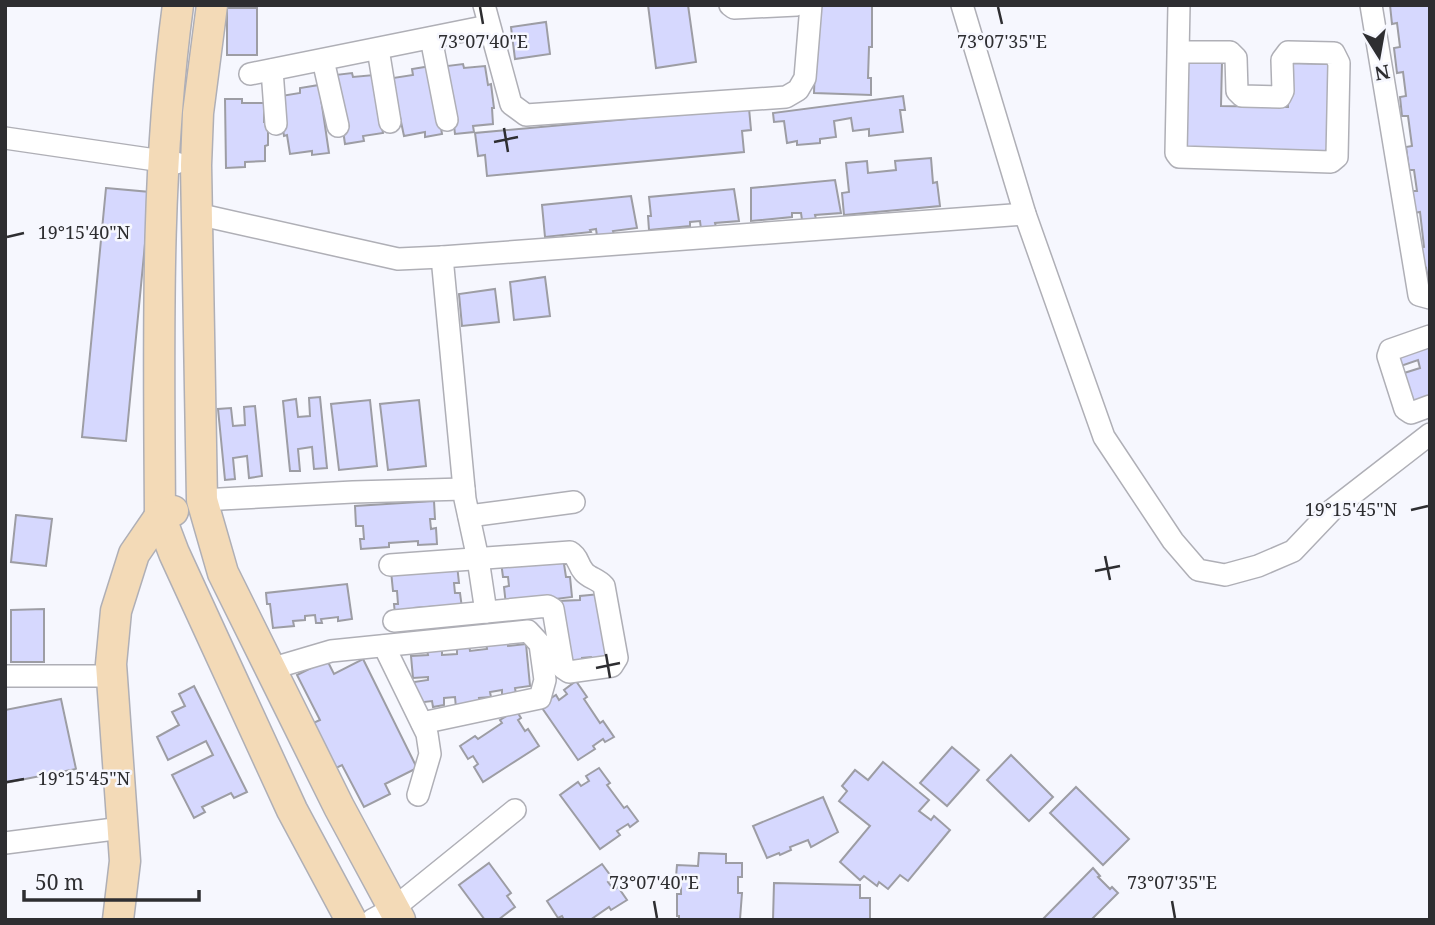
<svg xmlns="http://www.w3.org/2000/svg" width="1435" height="925" font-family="'Noto Serif',serif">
  <rect width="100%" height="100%" fill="#f6f7fe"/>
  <g fill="#d6d8fe" stroke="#9d9da4" stroke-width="2">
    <polygon points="648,5 688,5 696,62 656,68"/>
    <polygon points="817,5 872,5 872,47 869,47 868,78 871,78 871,95 814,93"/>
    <polygon points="1390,5 1430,5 1430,289 1426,268 1420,269 1418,248 1424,247 1420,212 1414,213 1412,191 1417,191 1414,170 1409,170 1406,147 1412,146 1408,116 1402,116 1400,97 1406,96 1403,72 1397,73 1394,48 1400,47 1397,23 1392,24"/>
    <rect x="227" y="8" width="30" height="47"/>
    <polygon points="546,22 550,54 515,59 511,27"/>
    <polygon points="1183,62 1222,62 1221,106 1288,107 1289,63 1330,64 1329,157 1182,154"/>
    <polygon points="463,64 464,68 485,66 488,85 491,84 494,108 492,108 493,124 473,126 474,132 455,134 447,66"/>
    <polygon points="431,66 442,134 425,137 425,132 404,136 400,117 397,118 393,78 413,75 412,69"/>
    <polygon points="352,73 353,77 374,75 383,133 363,136 364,141 345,144 335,75"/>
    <polygon points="319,85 329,153 312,155 312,151 290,154 287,135 284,136 280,112 281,96 300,93 300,88"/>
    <polygon points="903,96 905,110 900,110 903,132 869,136 869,129 853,131 851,118 834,121 836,137 820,139 820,143 797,145 797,141 787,143 784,121 774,122 773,113"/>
    <polygon points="225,99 242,99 242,103 264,103 264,122 268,122 268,145 265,146 265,161 245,162 245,167 226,168"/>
    <polygon points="749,108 751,130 742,131 744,152 487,176 485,155 478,156 475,133"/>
    <polygon points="931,158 933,183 937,182 940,206 844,215 842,193 849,192 846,163 867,161 868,173 896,170 895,161"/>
    <polygon points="835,180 841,213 815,215 816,219 802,220 801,213 792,213 792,217 751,221 751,188"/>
    <polygon points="106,188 150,192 126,441 82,437"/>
    <polygon points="734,189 739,221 715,223 716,227 701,229 700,221 690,222 690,226 649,230 648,216 651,216 649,197"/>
    <polygon points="631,196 637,228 613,231 614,234 597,236 596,229 590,230 591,232 545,237 542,205"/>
    <polygon points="545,277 550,316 514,320 510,282"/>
    <polygon points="495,289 499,322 462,326 459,294"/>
    <polygon points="1430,341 1430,400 1410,405 1401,374 1420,368 1418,360 1398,367 1395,354"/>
    <polygon points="320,397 327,468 314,469 312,447 298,449 300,471 290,471 283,401 296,399 298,417 310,416 309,398"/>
    <polygon points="370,400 377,466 339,470 331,404"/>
    <polygon points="419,400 426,466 388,470 380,404"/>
    <polygon points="255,406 262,476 249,478 247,456 233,458 235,479 225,480 218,409 231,408 233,426 245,425 244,407"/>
    <polygon points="434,501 435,519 430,519 431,529 436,528 437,544 418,545 418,541 389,543 389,547 361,549 360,539 364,539 363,526 356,526 355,506"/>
    <polygon points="16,515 52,519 46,566 11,562"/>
    <polygon points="567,554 569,564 564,564 566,577 570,577 572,597 506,605 504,587 509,586 508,577 503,577 501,562"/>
    <polygon points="457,565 459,583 454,583 455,593 460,593 462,608 443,606 414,608 414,612 395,614 394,604 398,604 397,591 393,591 391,571"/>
    <polygon points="347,584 352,619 338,621 338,617 321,619 322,623 316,623 315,615 305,616 305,620 293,621 294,626 273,628 270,604 267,604 266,593"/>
    <polygon points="600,594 610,659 592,662 591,657 582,658 582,663 567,666 558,601 580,600 580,596"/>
    <polygon points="44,609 44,662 11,662 11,610"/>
    <polygon points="507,638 508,646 526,644 530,686 515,688 516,694 502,696 502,690 490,692 491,697 479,698 480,705 456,708 455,697 444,698 444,705 433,707 432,701 416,703 414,682 428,680 428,677 413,678 411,656 428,655 427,650 442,648 442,655 457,654 457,647 469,645 470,651 487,649 486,643"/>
    <polygon points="363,659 417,768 385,784 390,794 364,807 342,765 334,769 311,724 320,720 297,675 327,660 334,674"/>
    <polygon points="576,681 587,697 584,699 600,723 603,721 614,737 605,742 603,739 593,746 595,749 578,760 540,705 556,695 559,700 567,694 564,690"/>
    <polygon points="194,686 247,792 234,798 231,793 202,807 205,812 194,818 172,775 213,755 206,741 168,760 157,737 179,725 172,712 185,706 179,694"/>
    <polygon points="61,699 76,769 5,783 5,710"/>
    <polygon points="516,710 521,718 518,720 525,731 528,729 539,746 483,782 474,767 478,764 473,756 468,759 460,746 475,736 478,739 502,723 500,720"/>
    <polygon points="952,747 979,770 947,806 920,783"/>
    <polygon points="1011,755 1053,797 1029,821 987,780"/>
    <polygon points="883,762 929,800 919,811 931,820 934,816 950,830 908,881 900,875 888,889 879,882 877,886 864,876 860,880 840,862 870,826 839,801 847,791 842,786 855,770 868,780"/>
    <polygon points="599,768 610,783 607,785 624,808 627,806 638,821 630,827 628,824 617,831 620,835 600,849 560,795 578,782 581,786 589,781 586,776"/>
    <polygon points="1076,787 1129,839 1103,865 1050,813"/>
    <polygon points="823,797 838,832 811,847 808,840 790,847 791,850 780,855 779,853 767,858 753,826"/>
    <polygon points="699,853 726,854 726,863 742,863 742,877 738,877 738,893 742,893 740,919 679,920 679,916 677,916 677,894 681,894 681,877 676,877 677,865 698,866"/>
    <polygon points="489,863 511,893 507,896 515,907 498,920 485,920 459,885"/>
    <polygon points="602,864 613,879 608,882 614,890 618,887 627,900 611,910 609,907 590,920 564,920 562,916 558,918 547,901"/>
    <polygon points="1093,868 1100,876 1098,877 1110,889 1112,887 1118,893 1091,920 1042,920"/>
    <polygon points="774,883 860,885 860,898 870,898 870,920 773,920"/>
  </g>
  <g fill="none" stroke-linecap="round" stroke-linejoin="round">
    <defs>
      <g id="street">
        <polyline points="484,5 511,104 526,115 786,97 798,90 805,78 811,5"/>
        <polyline points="730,5 734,8 797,5"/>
        <polyline points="962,5 1025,214 1104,437 1173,541 1198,570 1225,575 1258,566 1293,551 1332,510 1430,434"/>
        <polyline points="1371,5 1419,295 1430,298"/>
        <polyline points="431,38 447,120"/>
        <polyline points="378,49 390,122"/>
        <polyline points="1178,52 1230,52 1236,58 1237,91 1242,96 1280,97 1283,91 1282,60 1288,52 1334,53 1339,63 1337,157 1331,162 1179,157 1176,153 1179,5"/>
        <polyline points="323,60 338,126"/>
        <polyline points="272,70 276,124"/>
        <polyline points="250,74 488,26"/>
        <polyline points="5,138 176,163"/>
        <polyline points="197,214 398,259 442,257"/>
        <polyline points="1430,336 1390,350 1388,356 1405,409 1411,413 1430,406"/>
        <polyline points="202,500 353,492 464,489"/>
        <polyline points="469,516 574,502"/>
        <path d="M 390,565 L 570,552 C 579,557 577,564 584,572 C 589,578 598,579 604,586 L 617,658 L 612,666 L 569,672 L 563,668 L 553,609 L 548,606 L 394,621"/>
        <polyline points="486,612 478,559 465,499 442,257 1025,214"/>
        <polyline points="384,646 427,734 430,754 418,795"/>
        <polyline points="270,669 331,651 528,631 540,644 545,680 540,698 422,723"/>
        <polyline points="5,676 111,676"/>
        <polyline points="5,843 122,828"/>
        <polyline points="372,920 394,908 515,810"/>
      </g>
      <g id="secondary">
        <path d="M 178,5 C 155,175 159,345 160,516 L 174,553 L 292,810 L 351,920"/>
        <polyline points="212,5 198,113 196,165 202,500 223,573 339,807 400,920"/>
        <polyline points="118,920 125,861 111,664 116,611 134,554 160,516 173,511"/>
      </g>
    </defs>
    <use href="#street" stroke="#afafb6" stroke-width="24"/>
    <use href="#secondary" stroke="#afafb6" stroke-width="33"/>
    <use href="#street" stroke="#fff" stroke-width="21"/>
    <use href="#secondary" stroke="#f3dab7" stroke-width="30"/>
  </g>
  <path fill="none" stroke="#2e2e31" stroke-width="2.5" d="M 480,7 L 483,24M 998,7 L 1002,24M 504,128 L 508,152M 494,142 L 518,137M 7,237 L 24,233M 1411,510 L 1428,506M 1105,556 L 1110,580M 1095,571 L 1120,566M 606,654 L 610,678M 596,668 L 620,663M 7,782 L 24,779M 654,901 L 657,918M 1172,901 L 1175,918"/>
  <g font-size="18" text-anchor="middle" fill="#2e2e31" stroke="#f6f7fe" stroke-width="5" stroke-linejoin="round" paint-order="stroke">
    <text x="483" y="48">73°07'40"E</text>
    <text x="1002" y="48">73°07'35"E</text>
    <text x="84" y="239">19°15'40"N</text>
    <text x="1351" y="516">19°15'45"N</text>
    <text x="84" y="785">19°15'45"N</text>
    <text x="654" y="889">73°07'40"E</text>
    <text x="1172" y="889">73°07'35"E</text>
  </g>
  <rect width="1435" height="925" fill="none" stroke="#2e2e31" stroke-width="14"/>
  <g transform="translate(1379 56) rotate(169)" stroke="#f6f7fe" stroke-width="5" paint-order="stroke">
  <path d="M0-5L12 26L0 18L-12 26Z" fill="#2e2e31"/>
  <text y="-10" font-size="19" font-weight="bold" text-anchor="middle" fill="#2e2e31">N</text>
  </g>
  <path d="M24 890v10h175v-10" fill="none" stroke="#2e2e31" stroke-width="3.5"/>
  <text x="35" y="890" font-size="21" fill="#2e2e31" stroke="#f6f7fe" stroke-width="5" paint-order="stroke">50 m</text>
</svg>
